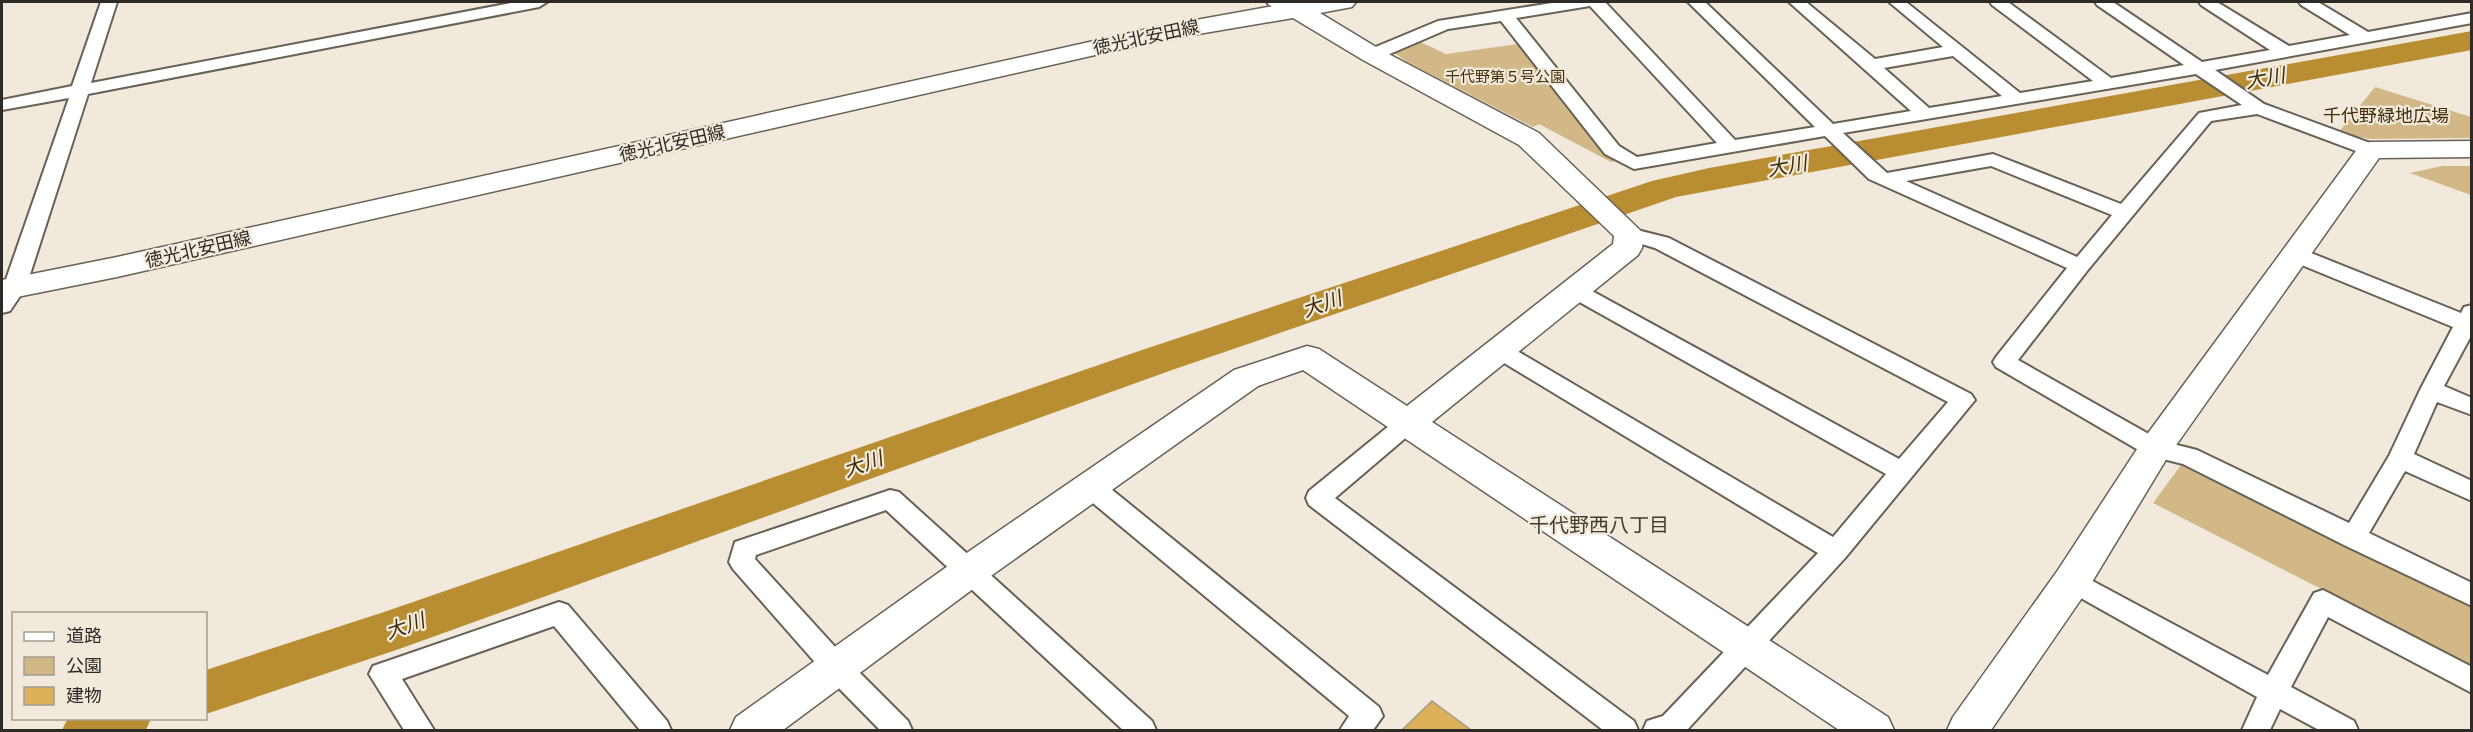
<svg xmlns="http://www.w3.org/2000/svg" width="2473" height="732" font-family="'Roboto Condensed','Noto Sans JP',sans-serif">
  <rect width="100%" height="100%" fill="#f1e9db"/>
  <g fill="#d3b887">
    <polygon points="1416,40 1446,54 1518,44 1617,161 1611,162 1539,124 1533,127 1407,62 1392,51"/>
    <polygon points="2375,87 2471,117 2471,138 2370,139 2338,133"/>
    <polygon points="2442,166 2471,166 2471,195 2410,173"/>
    <polygon points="2184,461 2471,605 2471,679 2337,597 2153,503"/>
  </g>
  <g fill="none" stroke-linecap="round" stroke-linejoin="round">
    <g fill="#b98e33" fill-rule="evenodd">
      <polygon points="2472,31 2472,50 1676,197 1172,370 402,648 206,714 206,670 384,612 1142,350 1652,181 1709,168"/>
      <polygon points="68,718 151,718 146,730 62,730"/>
    </g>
  </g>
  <polygon fill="#ddb159" stroke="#a29b8d" stroke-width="1.5" points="1432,701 1471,730 1402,730"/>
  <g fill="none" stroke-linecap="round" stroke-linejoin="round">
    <defs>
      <g id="street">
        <polygon points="101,2 117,2 91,83 516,2 547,2 539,7 88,94 26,287 10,311 2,313 2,291 69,98 2,110 2,100 72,86"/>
        <path d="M 1267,2 C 1279,1 1294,0 1303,9 L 1295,14 L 1269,5 Z"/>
        <path d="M 1558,2 L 1605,2 L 1735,140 L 1815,127 L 1688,2 L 1705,2 L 1833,124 L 1911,111 L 1789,2 L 1806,2 L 1875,59 L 1943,47 L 1889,2 L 1906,2 L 2020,93 L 2093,81 L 1992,5 L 1990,2 L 2008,2 L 2111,78 L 2184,65 L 2097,5 L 2095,2 L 2113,2 L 2202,62 L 2270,50 L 2201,5 L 2199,2 L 2217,2 L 2289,46 L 2350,35 L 2301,5 L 2299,2 L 2318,2 L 2368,32 L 2472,13 L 2472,23 L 2215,70 L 2264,104 L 2378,146 L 2380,150 L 2378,154 L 2364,154 L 2257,114 L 2211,121 L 2087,271 L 2018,360 L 2161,441 L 2197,450 L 2349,523 L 2389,456 L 2420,390 L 2453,327 L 2287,259 L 2284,254 L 2287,249 L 2294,247 L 2301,249 L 2461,313 L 2464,307 L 2472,305 L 2472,334 L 2444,386 L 2472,398 L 2472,415 L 2437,402 L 2414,454 L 2472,481 L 2472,501 L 2405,471 L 2369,533 L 2472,583 L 2472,606 L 2344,545 L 2183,464 L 2147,455 L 1996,367 L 1993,362 L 1996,357 L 2067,268 L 1869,179 L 1825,136 L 1634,169 L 1605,154 L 1501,21 L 1448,29 L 1378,59 L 1366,59 L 1363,55 L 1366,51 L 1438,21 ZM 1590,6 L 1717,143 L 1637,157 L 1619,146 L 1516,18 ZM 1953,56 L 2002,96 L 1929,108 L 1884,68 ZM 2196,74 L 2242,105 L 2199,113 L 2121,204 L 1993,154 L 1887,173 L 1843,133 ZM 1991,166 L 2112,215 L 2077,257 L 1906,181 Z"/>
        <polygon points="1629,228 1669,238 1971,394 1975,400 1845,558 1687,730 1643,730 1647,721 1663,716 1818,553 1491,355 1488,350 1491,345 1499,342 1507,345 1833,537 1886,474 1567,295 1563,290 1567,285 1574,283 1581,285 1899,459 1948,402 1655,248 1622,238 1619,234 1622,230"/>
        <polygon points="1408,414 1416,417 1420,423 1416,429 1335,498 1634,721 1638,730 1603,730 1309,505 1306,498 1309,491 1400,417"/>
        <polygon points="1091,478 1100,480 1379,707 1383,716 1373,730 1340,730 1349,716 1082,494 1079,487 1082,480"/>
        <polygon points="890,490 899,492 1152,721 1156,730 1123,730 886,510 756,555 755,559 847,660 908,721 912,730 880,730 827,676 733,569 729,562 735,542"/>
        <polygon points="2072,570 2268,675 2314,593 2323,590 2472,667 2472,693 2328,617 2291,687 2354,721 2358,730 2319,730 2280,709 2270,730 2242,730 2257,697 2063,588 2059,581 2063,574"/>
        <polygon points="559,602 568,605 667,721 671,730 640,730 554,626 402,679 434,730 404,730 369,674 373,666"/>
      </g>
      <g id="secondary">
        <polygon points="1295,2 1356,2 1352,7 1320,13 1381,50 1539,133 1644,234 1642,248 1638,255 1432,422 1888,717 1894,730 1839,730 1303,370 1258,386 981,583 783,730 730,730 736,717 955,561 1234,370 1307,346 1319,349 1407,406 1613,244 1614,236 1519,145 1363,60 1293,18 1157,41 117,277 2,300 2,280 117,257 1157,27"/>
        <polygon points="2472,141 2472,157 2379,158 2167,458 2086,592 1991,730 1947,730 1953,717 2058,570 2143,440 2361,144 2371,142"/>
      </g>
    </defs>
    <use href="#street" stroke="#686155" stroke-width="4"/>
    <use href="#secondary" stroke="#686155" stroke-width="3"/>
    <use href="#street" fill="#fff" fill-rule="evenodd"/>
    <use href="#secondary" fill="#fff" fill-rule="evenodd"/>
  </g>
  <g text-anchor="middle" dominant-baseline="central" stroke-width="4.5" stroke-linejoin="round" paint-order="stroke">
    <g font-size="15" fill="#412f07" stroke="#f1e9db">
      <text x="1505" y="77">千代野第５号公園</text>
    </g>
    <g font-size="18" fill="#2e2b26" stroke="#f1e9db">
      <text transform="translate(1146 37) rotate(-12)">徳光北安田線</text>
      <text transform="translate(672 143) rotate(-13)">徳光北安田線</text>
      <text transform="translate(198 249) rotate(-13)">徳光北安田線</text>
    </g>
    <g font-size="18" fill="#412f07" stroke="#f1e9db">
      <text x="2386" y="115">千代野緑地広場</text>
    </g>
    <g font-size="20" font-style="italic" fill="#3f2d05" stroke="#f1e9db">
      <text transform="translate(2265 78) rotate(-10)">大川</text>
      <text transform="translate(1787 166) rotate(-10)">大川</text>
      <text transform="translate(1322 304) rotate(-19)">大川</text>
      <text transform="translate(863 464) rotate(-19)">大川</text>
      <text transform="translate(405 626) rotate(-19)">大川</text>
    </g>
    <g font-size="20" fill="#433d31" stroke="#f1e9db">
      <text x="1599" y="525">千代野西八丁目</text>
    </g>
  </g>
  <rect width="2473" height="732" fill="none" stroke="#2e2b26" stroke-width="6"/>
  <rect x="12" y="612" width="195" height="108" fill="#f1e9db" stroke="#a39d93" stroke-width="1.5"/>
  <rect x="24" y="632" width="30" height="9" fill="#ffffff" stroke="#a39d93" stroke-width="1.5"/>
  <text x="66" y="642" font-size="18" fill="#2e2b26">道路</text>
  <rect x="24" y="657" width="30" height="18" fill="#d3b887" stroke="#a39d93" stroke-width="1.5"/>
  <text x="66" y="672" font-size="18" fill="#2e2b26">公園</text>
  <rect x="24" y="687" width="30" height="18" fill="#ddb159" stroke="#a39d93" stroke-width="1.5"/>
  <text x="66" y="702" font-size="18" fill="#2e2b26">建物</text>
</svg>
